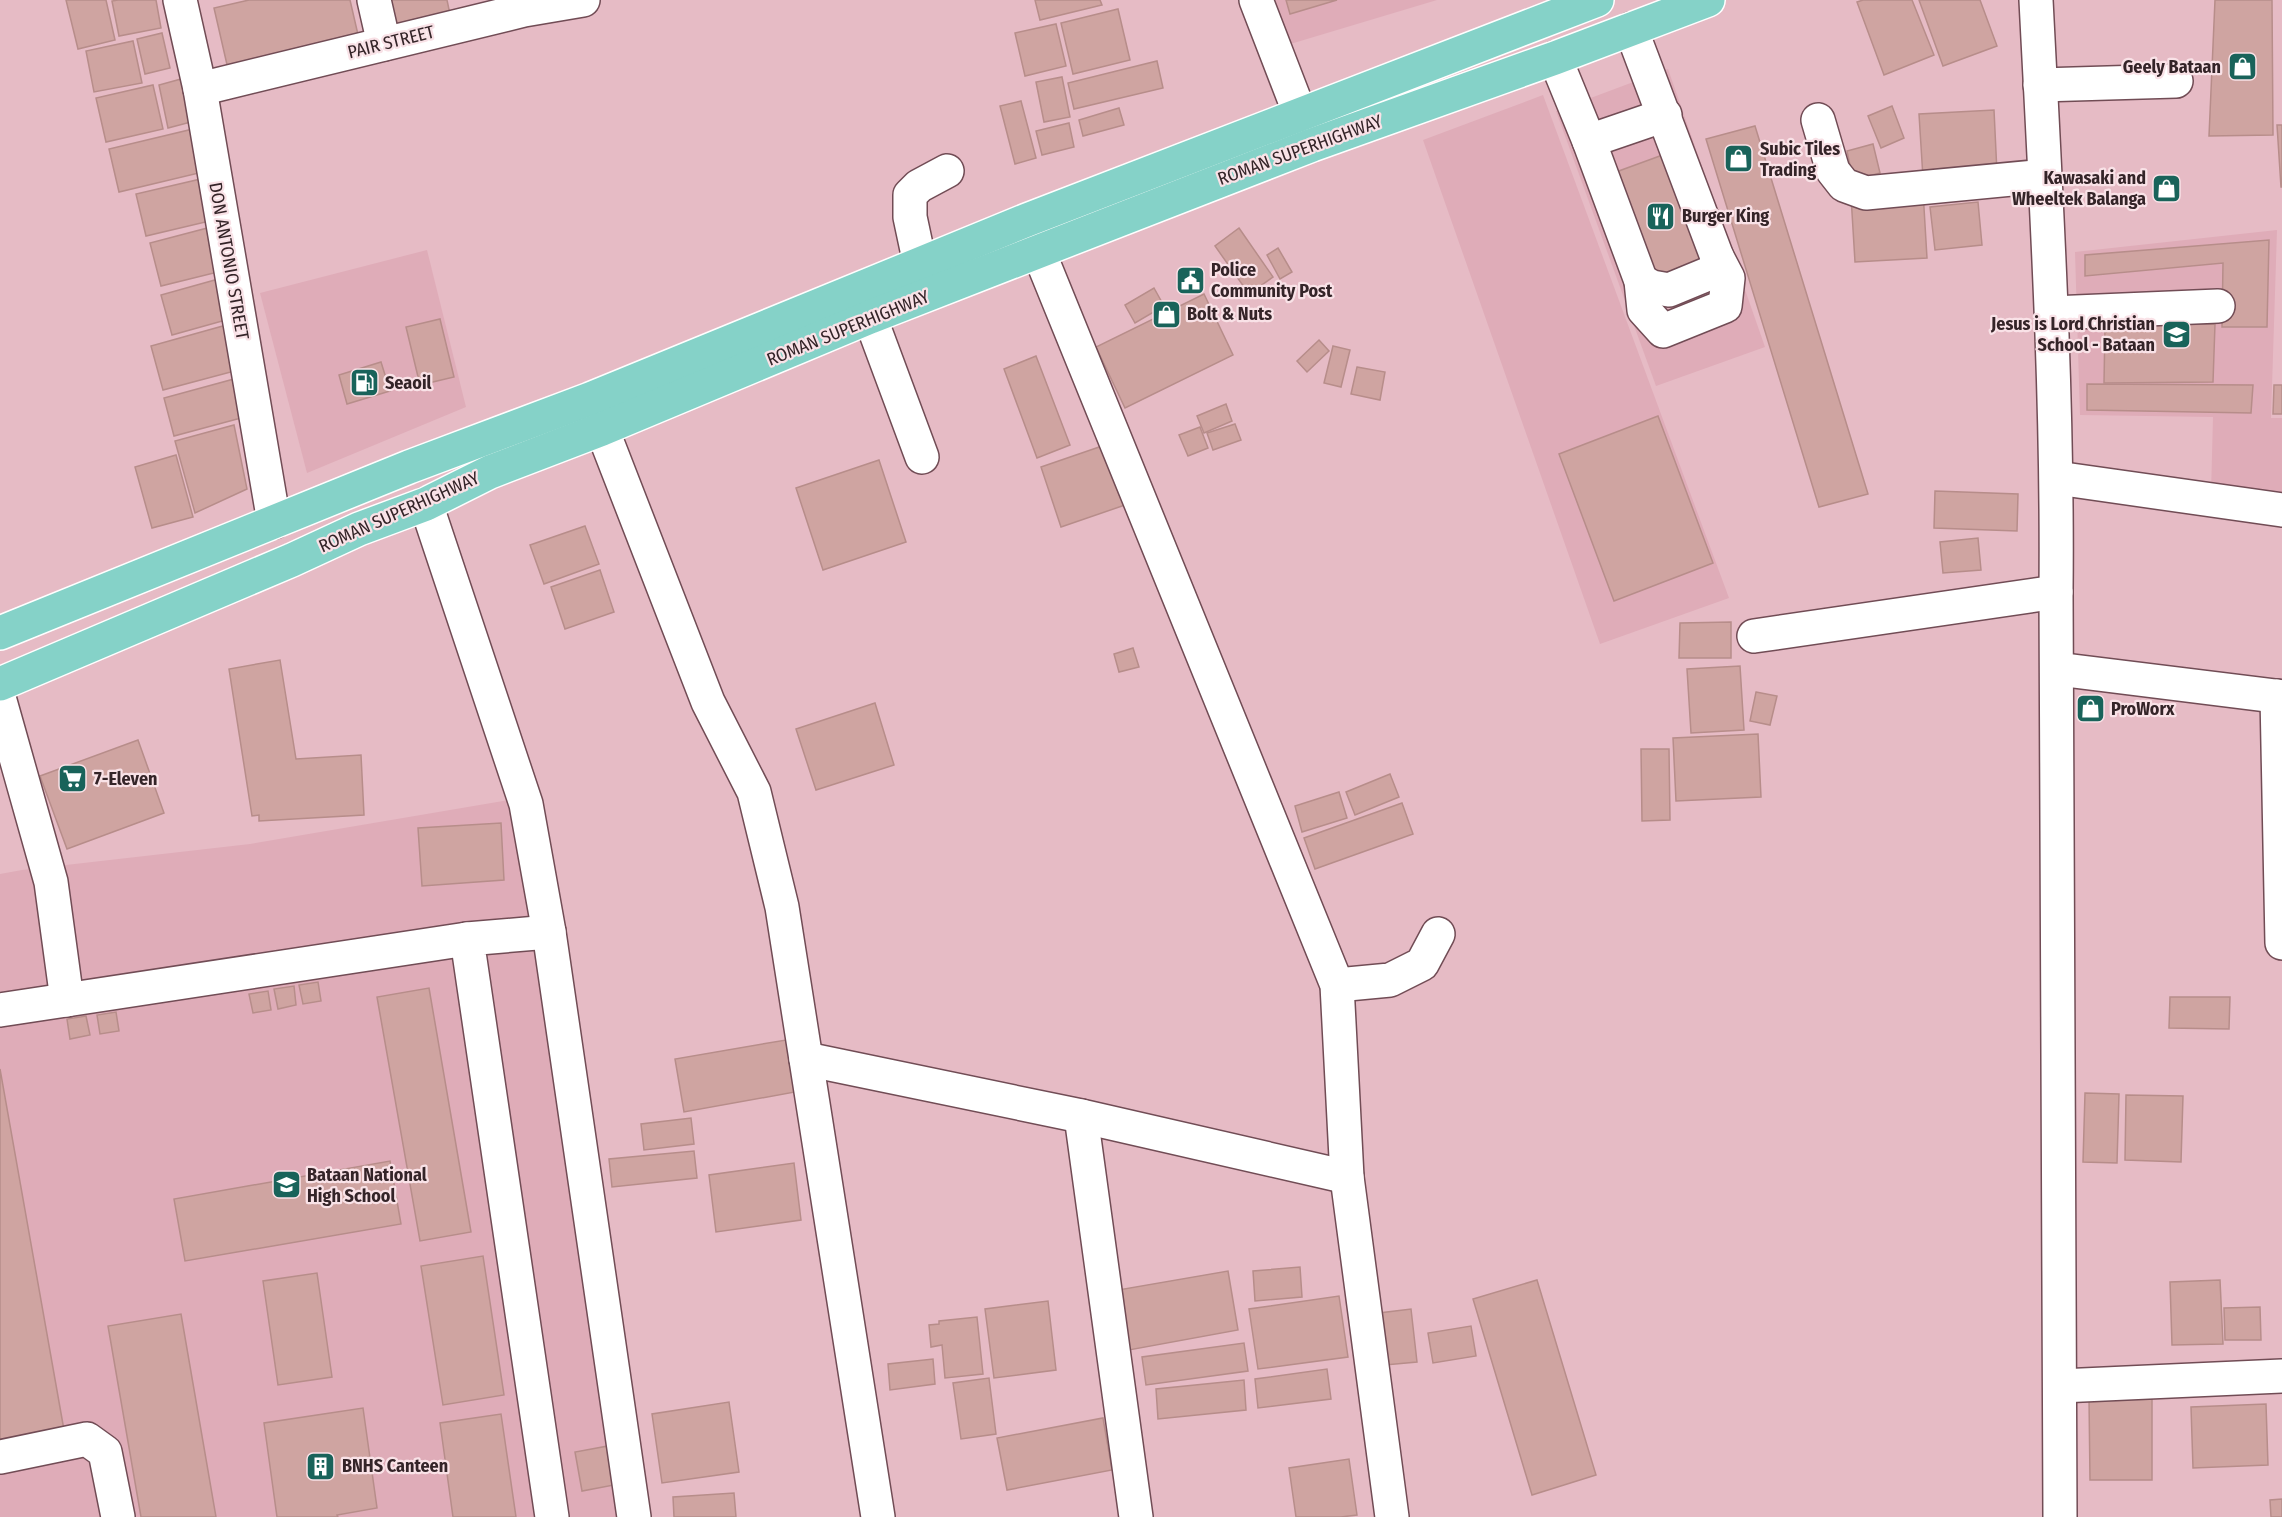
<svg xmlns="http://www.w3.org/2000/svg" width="2282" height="1517" font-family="'Fira Sans Condensed',sans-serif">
  <rect width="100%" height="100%" fill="#e6bbc5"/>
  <g fill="#dfacb8">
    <polygon points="1274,0 1437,0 1287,45"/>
    <polygon points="1668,69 1765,347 1656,386 1556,111"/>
    <polygon points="1543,95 1729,598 1600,644 1423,140"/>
    <polygon points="2277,230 2271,418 2282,418 2282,505 2211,494 2213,417 2080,415 2075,252"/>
    <polygon points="427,250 466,407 307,473 260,293"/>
    <polygon points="509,800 519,837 623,1517 0,1517 0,874 22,870 250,844"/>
  </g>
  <g fill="#cfa4a1" stroke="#b78d8a" stroke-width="1.5">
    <polygon points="66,0 106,0 115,40 78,49"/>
    <polygon points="118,0 156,0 161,28 119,36 112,1"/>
    <polygon points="249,0 350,0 359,39 228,69 214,8"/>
    <polygon points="380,0 447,0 451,19 386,31"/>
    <polygon points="1035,0 1100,0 1102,5 1040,20"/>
    <polygon points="1286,0 1337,0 1290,14"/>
    <polygon points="1863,0 1912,0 1934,55 1884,75 1857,2"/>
    <polygon points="1919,0 1980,0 1997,46 1943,66"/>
    <polygon points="2215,0 2272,0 2273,135 2209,136"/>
    <polygon points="1118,9 1130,60 1073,74 1061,23"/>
    <polygon points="1056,24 1066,66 1025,76 1015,33"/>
    <polygon points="162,33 170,68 145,74 137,39"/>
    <polygon points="133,41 142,83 94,92 86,51"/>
    <polygon points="1157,61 1163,88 1074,109 1068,83"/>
    <polygon points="1062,77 1070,117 1044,122 1036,82"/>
    <polygon points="181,79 191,122 168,128 159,85"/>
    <polygon points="153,85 163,129 106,142 96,98"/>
    <polygon points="1021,101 1036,158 1015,164 1000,106"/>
    <polygon points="1892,106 1904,138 1881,148 1868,116"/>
    <polygon points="1119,108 1124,125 1083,136 1079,120"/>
    <polygon points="1994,110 1997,173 1923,178 1919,114"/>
    <polygon points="1069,123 1074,147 1042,155 1036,131"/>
    <polygon points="2277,125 2282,125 2282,187 2281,187"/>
    <polygon points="1755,126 1868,494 1819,507 1706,139"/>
    <polygon points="193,129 203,172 119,192 109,149"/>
    <polygon points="1873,144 1880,173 1853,180 1847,151"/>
    <polygon points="1668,153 1706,259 1655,278 1616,172"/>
    <polygon points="205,178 214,220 146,236 136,194"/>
    <polygon points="1923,191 1927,258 1855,262 1851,196"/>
    <polygon points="1978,202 1982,245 1935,250 1930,207"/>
    <polygon points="215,226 226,270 161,286 150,243"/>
    <polygon points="1239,228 1273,277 1249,294 1215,246"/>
    <polygon points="2269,240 2267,327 2222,327 2223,263 2085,276 2085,255"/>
    <polygon points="1278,248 1292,272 1280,279 1267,255"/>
    <polygon points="222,278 233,318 172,335 161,295"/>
    <polygon points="1154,288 1164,306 1135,323 1125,305"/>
    <polygon points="1204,294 1233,355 1125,408 1096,347"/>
    <polygon points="440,319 454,377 420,385 406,327"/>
    <polygon points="230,324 242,369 163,390 151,346"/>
    <polygon points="2215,324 2213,382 2104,383 2105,326"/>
    <polygon points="1319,340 1329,351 1307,372 1297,361"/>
    <polygon points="1333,346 1350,350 1341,387 1324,383"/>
    <polygon points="1036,356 1070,445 1037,458 1004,369"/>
    <polygon points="381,362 390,391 347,404 339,375"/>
    <polygon points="1357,367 1385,372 1380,400 1351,394"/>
    <polygon points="245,376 256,414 174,436 164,398"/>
    <polygon points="2087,384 2253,385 2251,413 2087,410"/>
    <polygon points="2274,385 2282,385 2282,414 2273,414"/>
    <polygon points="1226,404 1232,421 1204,433 1197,416"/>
    <polygon points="1658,416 1713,563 1614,601 1559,454"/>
    <polygon points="1235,424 1241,440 1213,450 1207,433"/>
    <polygon points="234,425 247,489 195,513 175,441"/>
    <polygon points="1200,427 1208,448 1188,456 1179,435"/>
    <polygon points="1105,445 1125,505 1061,527 1041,467"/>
    <polygon points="176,455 193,517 152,528 135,467"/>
    <polygon points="879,460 906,542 823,570 796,488"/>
    <polygon points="1935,491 2018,494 2017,531 1934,528"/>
    <polygon points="585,526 599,564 544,584 530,545"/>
    <polygon points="1978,538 1981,570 1943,573 1940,542"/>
    <polygon points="600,570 614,612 565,629 551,587"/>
    <polygon points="1731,622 1731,658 1679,658 1680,623"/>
    <polygon points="1133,648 1139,667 1119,672 1114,654"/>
    <polygon points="280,660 296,759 361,755 364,815 259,821 259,815 252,816 229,669"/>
    <polygon points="1740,666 1744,730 1691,733 1687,669"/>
    <polygon points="1756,692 1777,696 1770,725 1750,721"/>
    <polygon points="875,703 894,765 816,790 796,729"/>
    <polygon points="1758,734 1761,797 1676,801 1673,738"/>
    <polygon points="138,740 164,813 67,849 40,776"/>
    <polygon points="1641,749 1669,749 1670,820 1642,821"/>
    <polygon points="1390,774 1399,797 1355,815 1346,792"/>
    <polygon points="1339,792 1347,818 1302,832 1295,806"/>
    <polygon points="1402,803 1413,834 1315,869 1304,838"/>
    <polygon points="501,823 504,880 422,886 418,828"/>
    <polygon points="318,982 321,1001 303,1004 299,985"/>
    <polygon points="294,986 296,1005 278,1009 274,989"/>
    <polygon points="429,988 471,1232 420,1241 377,997"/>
    <polygon points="268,991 271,1010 253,1013 249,994"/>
    <polygon points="2170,997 2230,997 2229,1029 2169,1028"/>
    <polygon points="116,1012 119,1031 100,1034 97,1015"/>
    <polygon points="86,1016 90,1035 70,1039 67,1019"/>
    <polygon points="786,1040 795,1092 684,1112 675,1059"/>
    <polygon points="0,1069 64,1430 0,1440"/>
    <polygon points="2085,1093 2119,1094 2117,1163 2083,1162"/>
    <polygon points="2126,1095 2183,1096 2181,1162 2125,1160"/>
    <polygon points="691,1118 694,1144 644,1150 641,1124"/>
    <polygon points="694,1151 697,1178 612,1187 609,1159"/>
    <polygon points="390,1161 401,1224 185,1261 174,1199"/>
    <polygon points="794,1163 801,1220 716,1232 709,1175"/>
    <polygon points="483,1256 504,1395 443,1405 421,1266"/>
    <polygon points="1300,1267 1302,1297 1255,1301 1253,1271"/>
    <polygon points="1228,1271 1238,1330 1129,1350 1118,1290"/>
    <polygon points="317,1273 332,1377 278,1385 263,1281"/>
    <polygon points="1537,1280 1596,1475 1532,1495 1473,1299"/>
    <polygon points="2220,1280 2223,1344 2172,1345 2170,1282"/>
    <polygon points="1339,1296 1348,1357 1258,1369 1249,1309"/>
    <polygon points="1048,1301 1056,1370 994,1378 985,1309"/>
    <polygon points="2260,1307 2261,1340 2225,1340 2224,1308"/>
    <polygon points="1411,1309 1417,1362 1385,1365 1379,1313"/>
    <polygon points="181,1314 216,1517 141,1517 108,1326"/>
    <polygon points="977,1317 983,1374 945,1378 942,1345 931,1347 929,1325 939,1324 939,1321"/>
    <polygon points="1471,1326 1476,1356 1433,1363 1428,1333"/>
    <polygon points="1244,1343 1248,1371 1146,1385 1142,1357"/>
    <polygon points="933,1359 935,1384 890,1390 888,1364"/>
    <polygon points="1327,1369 1331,1399 1258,1408 1255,1379"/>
    <polygon points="989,1378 996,1434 961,1439 953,1383"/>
    <polygon points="1244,1380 1246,1410 1158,1419 1156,1389"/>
    <polygon points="2089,1398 2152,1398 2152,1480 2090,1480"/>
    <polygon points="729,1402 739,1472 662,1483 652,1414"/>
    <polygon points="2266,1404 2268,1465 2193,1468 2191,1407"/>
    <polygon points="363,1408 377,1508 337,1515 338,1517 277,1517 264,1423"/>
    <polygon points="501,1414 516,1517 453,1517 440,1423"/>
    <polygon points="1103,1418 1112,1470 1007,1490 997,1438"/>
    <polygon points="608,1446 614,1485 582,1491 575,1452"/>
    <polygon points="1349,1459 1357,1515 1341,1517 1296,1517 1289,1468"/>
    <polygon points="734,1493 736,1517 674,1517 673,1497"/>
    <polygon points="2282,1499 2282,1517 2271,1517 2270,1500"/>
  </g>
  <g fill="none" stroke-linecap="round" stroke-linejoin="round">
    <defs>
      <g id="minor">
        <polyline points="180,0 200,89 274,522"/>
        <polyline points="374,0 384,44"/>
        <polyline points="1256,0 1300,114"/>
        <path d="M 2036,0 C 2046,197 2058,394 2056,592 L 2060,1517"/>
        <polyline points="1555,58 1589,141 1641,281 1644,310 1663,331 1725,306 1728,278 1717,257 1631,29"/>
        <polyline points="2040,85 2176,81"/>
        <polyline points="200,89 524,10 583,0"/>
        <polyline points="1818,120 1833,171 1844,185 1866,193 2044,176"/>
        <polyline points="1589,141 1665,115"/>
        <polyline points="1038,250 1337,985 1347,1177 1392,1517"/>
        <polyline points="920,264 910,217 910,195 919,186 947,171"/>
        <polyline points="1641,281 1652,287 1669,290 1715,271 1717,257"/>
        <polyline points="2052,313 2218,306"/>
        <polyline points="870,317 922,457"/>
        <polyline points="602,429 708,702 754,792 782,907 878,1517"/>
        <polyline points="2057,478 2282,510"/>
        <polyline points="426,504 526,804 549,932 634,1517"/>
        <polyline points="1754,636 2056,592"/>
        <polyline points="2057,669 2282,697"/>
        <polyline points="2277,696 2282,943"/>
        <polyline points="0,701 51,882 67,1000"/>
        <polyline points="549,932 467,939 552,1517"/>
        <polyline points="1337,985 1390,980 1422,964 1438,934"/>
        <polyline points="0,1010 467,939"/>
        <polyline points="806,1059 1081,1116 1347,1177"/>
        <polyline points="1081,1116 1136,1517"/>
        <polyline points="2060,1386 2282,1376"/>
        <polyline points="0,1457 87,1439 105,1452 118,1517"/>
      </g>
      <g id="major">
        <polyline points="0,633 409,467 590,399 1027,220 1597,0"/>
        <polyline points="0,684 292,560 359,529 426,504 490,472 602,429 870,317 1312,145 1555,58 1708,0"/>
      </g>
    </defs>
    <use href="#minor" stroke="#714c55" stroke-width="36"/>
    <use href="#major" stroke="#fff" stroke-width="36"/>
    <use href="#minor" stroke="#fff" stroke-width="33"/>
    <use href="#major" stroke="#85d2c8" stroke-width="33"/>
  </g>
  <defs>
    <symbol id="shop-square" viewBox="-11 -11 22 22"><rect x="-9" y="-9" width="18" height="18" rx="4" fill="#19635a" stroke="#f9e2e7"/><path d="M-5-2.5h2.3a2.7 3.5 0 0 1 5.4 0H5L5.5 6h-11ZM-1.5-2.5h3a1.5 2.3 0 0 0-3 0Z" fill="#fff"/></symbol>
    <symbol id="restaurant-square" viewBox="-11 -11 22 22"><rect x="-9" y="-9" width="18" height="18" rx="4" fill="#19635a" stroke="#f9e2e7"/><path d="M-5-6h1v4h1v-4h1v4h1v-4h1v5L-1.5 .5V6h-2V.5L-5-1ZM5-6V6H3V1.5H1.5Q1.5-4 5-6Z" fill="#fff"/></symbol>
    <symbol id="civic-square" viewBox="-11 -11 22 22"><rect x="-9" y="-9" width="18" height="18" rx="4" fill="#19635a" stroke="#f9e2e7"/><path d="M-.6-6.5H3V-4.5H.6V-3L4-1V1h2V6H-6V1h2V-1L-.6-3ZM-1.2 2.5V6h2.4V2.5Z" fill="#fff"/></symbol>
    <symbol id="school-square" viewBox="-11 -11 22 22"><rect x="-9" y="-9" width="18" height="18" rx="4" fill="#19635a" stroke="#f9e2e7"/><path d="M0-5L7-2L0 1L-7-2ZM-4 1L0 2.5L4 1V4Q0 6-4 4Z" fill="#fff"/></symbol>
    <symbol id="fuel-square" viewBox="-11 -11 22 22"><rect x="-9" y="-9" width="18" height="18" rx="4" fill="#19635a" stroke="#f9e2e7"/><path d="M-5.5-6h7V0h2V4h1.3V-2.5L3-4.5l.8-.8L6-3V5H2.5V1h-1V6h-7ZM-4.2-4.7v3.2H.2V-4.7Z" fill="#fff"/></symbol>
    <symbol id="supermarket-square" viewBox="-11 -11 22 22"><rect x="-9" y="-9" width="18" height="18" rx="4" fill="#19635a" stroke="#f9e2e7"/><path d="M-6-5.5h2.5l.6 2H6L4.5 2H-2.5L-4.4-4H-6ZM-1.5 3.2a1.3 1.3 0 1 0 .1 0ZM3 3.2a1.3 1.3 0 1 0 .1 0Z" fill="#fff"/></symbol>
    <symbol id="building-square" viewBox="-11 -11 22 22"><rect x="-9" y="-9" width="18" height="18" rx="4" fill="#19635a" stroke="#f9e2e7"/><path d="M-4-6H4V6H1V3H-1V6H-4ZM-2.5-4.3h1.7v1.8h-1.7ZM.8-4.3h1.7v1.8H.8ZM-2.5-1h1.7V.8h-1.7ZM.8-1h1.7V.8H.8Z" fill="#fff"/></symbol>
  </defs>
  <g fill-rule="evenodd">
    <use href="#shop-square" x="2226" y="50" width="33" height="33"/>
    <use href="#shop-square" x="1722" y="142" width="33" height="33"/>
    <use href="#shop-square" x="2150" y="172" width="33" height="33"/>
    <use href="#restaurant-square" x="1644" y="200" width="33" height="33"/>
    <use href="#civic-square" x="1174" y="264" width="33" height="33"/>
    <use href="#shop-square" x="1150" y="298" width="33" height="33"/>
    <use href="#school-square" x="2160" y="318" width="33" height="33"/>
    <use href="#fuel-square" x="348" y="366" width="33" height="33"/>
    <use href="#shop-square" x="2074" y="692" width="33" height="33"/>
    <use href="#supermarket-square" x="56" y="762" width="33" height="33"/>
    <use href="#school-square" x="270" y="1168" width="33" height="33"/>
    <use href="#building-square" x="304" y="1450" width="33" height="33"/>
  </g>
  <g text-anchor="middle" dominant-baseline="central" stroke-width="4.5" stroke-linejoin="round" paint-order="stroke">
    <g font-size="18" fill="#342428" stroke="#f9e2e7">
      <text transform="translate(391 42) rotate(-14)">PAIR STREET</text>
      <text transform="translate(1300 150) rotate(-20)">ROMAN SUPERHIGHWAY</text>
      <text transform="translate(229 261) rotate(80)">DON ANTONIO STREET</text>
      <text transform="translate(848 328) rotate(-22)">ROMAN SUPERHIGHWAY</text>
      <text transform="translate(399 512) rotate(-24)">ROMAN SUPERHIGHWAY</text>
    </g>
    <g font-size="18" font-weight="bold" fill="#342428" stroke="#f9e2e7" text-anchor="start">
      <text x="2221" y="67" text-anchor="end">Geely Bataan</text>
      <text x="1760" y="149">Subic Tiles<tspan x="1760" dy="21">Trading</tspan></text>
      <text x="2146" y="178" text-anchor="end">Kawasaki and<tspan x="2146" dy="21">Wheeltek Balanga</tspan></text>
      <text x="1682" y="216">Burger King</text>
      <text x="1211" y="270">Police<tspan x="1211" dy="21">Community Post</tspan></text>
      <text x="1187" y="314">Bolt &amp; Nuts</text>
      <text x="2155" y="324" text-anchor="end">Jesus is Lord Christian<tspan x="2155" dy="21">School - Bataan</tspan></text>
      <text x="385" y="383">Seaoil</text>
      <text x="2111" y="709">ProWorx</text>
      <text x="94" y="779">7-Eleven</text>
      <text x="307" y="1175">Bataan National<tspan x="307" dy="21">High School</tspan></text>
      <text x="342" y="1466">BNHS Canteen</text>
    </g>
  </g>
</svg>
